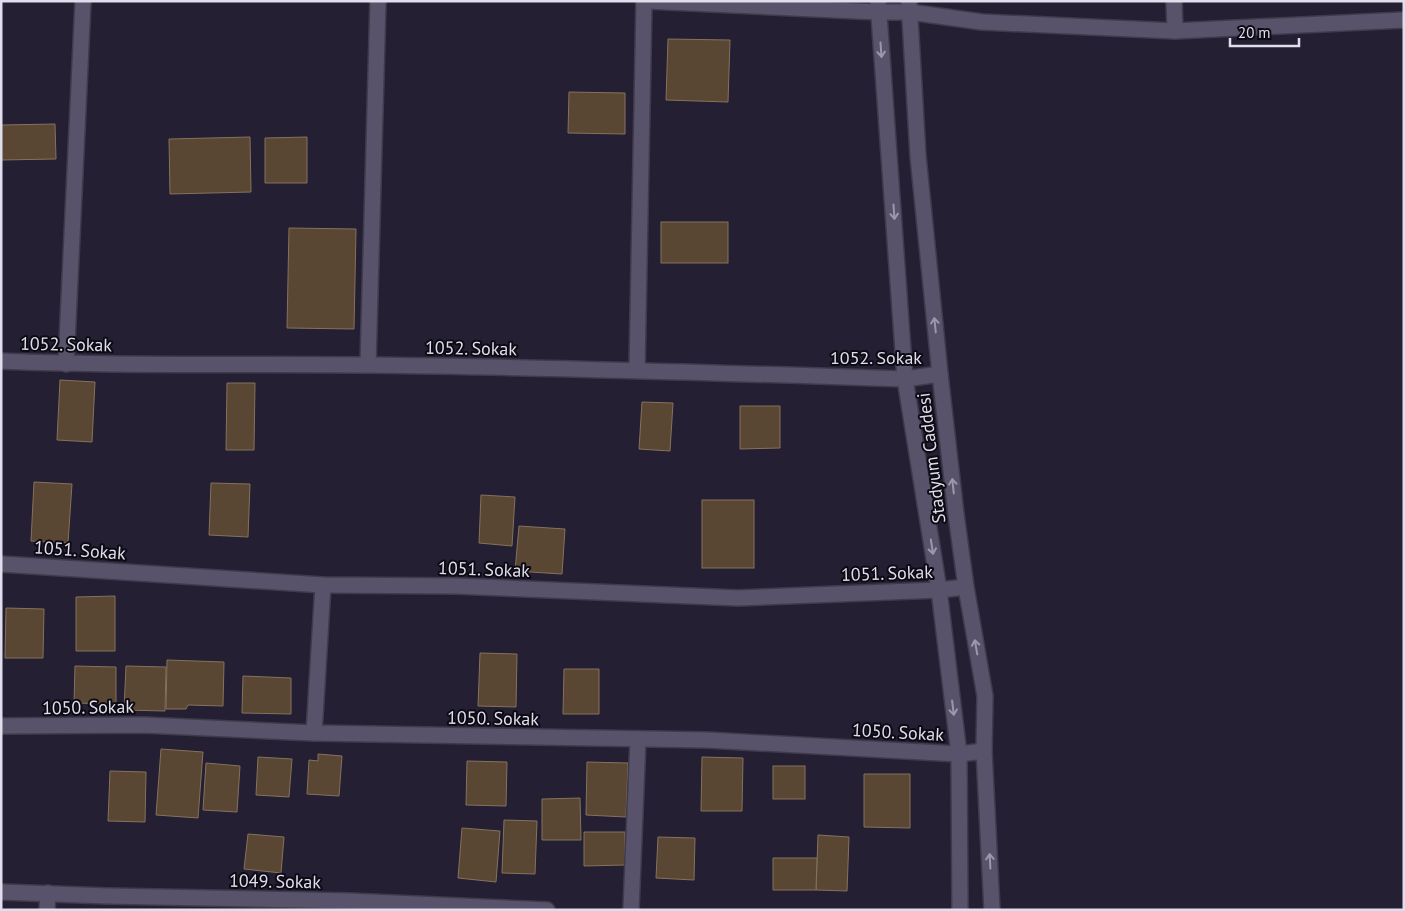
<svg xmlns="http://www.w3.org/2000/svg" width="1405" height="911" font-family="'PT Sans',sans-serif">
  <rect width="100%" height="100%" fill="#241f33"/>
  <g fill="#594734" stroke="#85725d">
    <polygon points="668,39 730,40 728,102 666,100"/>
    <polygon points="569,92 625,93 625,134 568,133"/>
    <polygon points="55,124 56,159 1,160 1,125"/>
    <polygon points="250,137 251,192 170,194 169,139"/>
    <polygon points="307,137 307,183 265,183 265,138"/>
    <rect x="661" y="222" width="67" height="41"/>
    <polygon points="289,228 356,229 354,329 287,328"/>
    <polygon points="60,380 95,382 92,442 57,440"/>
    <polygon points="227,383 255,383 254,450 226,450"/>
    <polygon points="642,402 673,403 670,451 639,449"/>
    <polygon points="740,406 780,406 780,448 740,449"/>
    <polygon points="34,482 72,484 68,543 31,541"/>
    <polygon points="211,483 250,484 248,537 209,535"/>
    <polygon points="481,495 515,497 512,546 479,543"/>
    <rect x="702" y="500" width="52" height="68"/>
    <polygon points="519,526 565,529 562,574 515,571"/>
    <polygon points="115,596 115,651 76,651 76,597"/>
    <polygon points="6,608 44,609 43,658 5,658"/>
    <polygon points="480,653 517,654 516,707 478,706"/>
    <polygon points="167,660 224,662 223,706 188,705 186,709 166,709"/>
    <polygon points="75,666 116,667 116,704 74,703"/>
    <polygon points="126,666 166,667 165,711 124,710"/>
    <polygon points="564,669 599,669 599,714 563,714"/>
    <polygon points="243,676 291,678 291,714 242,713"/>
    <polygon points="161,749 203,752 198,818 156,815"/>
    <polygon points="318,754 342,756 339,796 307,794 309,760 318,761"/>
    <polygon points="258,757 292,759 289,797 256,795"/>
    <polygon points="702,757 743,758 742,811 701,811"/>
    <polygon points="467,761 507,762 506,806 466,805"/>
    <polygon points="587,762 628,763 626,817 586,815"/>
    <polygon points="206,763 240,766 237,812 203,810"/>
    <rect x="773" y="766" width="32" height="33"/>
    <polygon points="110,771 146,772 145,822 108,821"/>
    <polygon points="864,774 910,774 910,828 864,827"/>
    <polygon points="580,798 581,840 542,840 542,799"/>
    <polygon points="504,820 537,821 535,874 502,873"/>
    <polygon points="462,828 500,831 496,882 458,878"/>
    <polygon points="584,832 625,832 625,865 584,866"/>
    <polygon points="248,834 284,837 281,873 244,869"/>
    <polygon points="818,835 849,837 847,891 816,890"/>
    <polygon points="658,837 695,838 694,880 656,878"/>
    <polygon points="773,858 817,858 816,890 773,890"/>
  </g>
  <g fill="none" stroke-linecap="round" stroke-linejoin="round">
    <defs>
      <g id="minor">
        <polyline points="647,1 878,12 910,12 982,22 1175,31 1404,20"/>
        <polyline points="1174,1 1175,31"/>
        <path d="M 1,361 C 124,367 247,363 369,365 C 548,367 727,373 905,379 L 940,374"/>
        <polyline points="66,364 83,1"/>
        <polyline points="368,365 378,1"/>
        <polyline points="637,370 644,1"/>
        <polyline points="1,564 323,585 455,586 738,598 939,590 966,587"/>
        <polyline points="1,726 144,725 314,733 707,740 959,754 984,751"/>
        <polyline points="314,733 323,585"/>
        <polyline points="1,892 108,896 349,901 547,910"/>
        <polyline points="47,910 48,893"/>
        <polyline points="631,910 638,739"/>
      </g>
      <g id="tertiary">
        <polyline points="878,1 905,379 939,590 959,754 960,910"/>
        <polyline points="909,1 918,156 940,374 956,514 966,587 985,696 984,751 992,910"/>
      </g>
    </defs>
    <use href="#minor" stroke="#403b4c" stroke-width="18"/>
    <use href="#tertiary" stroke="#403b4c" stroke-width="18"/>
    <use href="#minor" stroke="#58536a" stroke-width="15"/>
    <use href="#tertiary" stroke="#58536a" stroke-width="15"/>
  </g>
  <defs><path id="oneway-shaft" d="M-6 0H5M1.5-3L5.5 0L1.5 3" fill="none" stroke-width="1.6" stroke-linecap="round" stroke-linejoin="round" transform="scale(1.25)"/></defs>
  <g stroke="#9c98ab">
    <use href="#oneway-shaft" transform="translate(881 50) rotate(86)"/>
    <use href="#oneway-shaft" transform="translate(894 212) rotate(86)"/>
    <use href="#oneway-shaft" transform="translate(935 325) rotate(-96)"/>
    <use href="#oneway-shaft" transform="translate(953 486) rotate(-96)"/>
    <use href="#oneway-shaft" transform="translate(932 547) rotate(81)"/>
    <use href="#oneway-shaft" transform="translate(976 647) rotate(-100)"/>
    <use href="#oneway-shaft" transform="translate(953 708) rotate(83)"/>
    <use href="#oneway-shaft" transform="translate(990 861) rotate(-93)"/>
  </g>
  <g text-anchor="middle" dominant-baseline="central" stroke-width="4" stroke-linejoin="round" paint-order="stroke">
    <g font-size="18" fill="#e0deec" stroke="#0c0a13">
      <text transform="translate(66 344) rotate(1)">1052. Sokak</text>
      <text transform="translate(471 348) rotate(1)">1052. Sokak</text>
      <text x="876" y="357">1052. Sokak</text>
      <text transform="translate(931 458) rotate(-97)">Stadyum Caddesi</text>
      <text transform="translate(80 550) rotate(4)">1051. Sokak</text>
      <text transform="translate(484 569) rotate(2)">1051. Sokak</text>
      <text transform="translate(887 573) rotate(-2)">1051. Sokak</text>
      <text transform="translate(88 707) rotate(-1)">1050. Sokak</text>
      <text transform="translate(493 718) rotate(1)">1050. Sokak</text>
      <text transform="translate(898 732) rotate(3)">1050. Sokak</text>
      <text transform="translate(275 881) rotate(1)">1049. Sokak</text>
    </g>
  </g>
  <rect width="1405" height="911" fill="none" stroke="#e0deec" stroke-width="5"/>
  <path d="M1230 38v8h69v-8" fill="none" stroke="#e0deec" stroke-width="2.5"/>
  <text x="1238" y="38" font-size="15" fill="#e0deec" stroke="#0c0a13" stroke-width="4" paint-order="stroke">20 m</text>
</svg>
